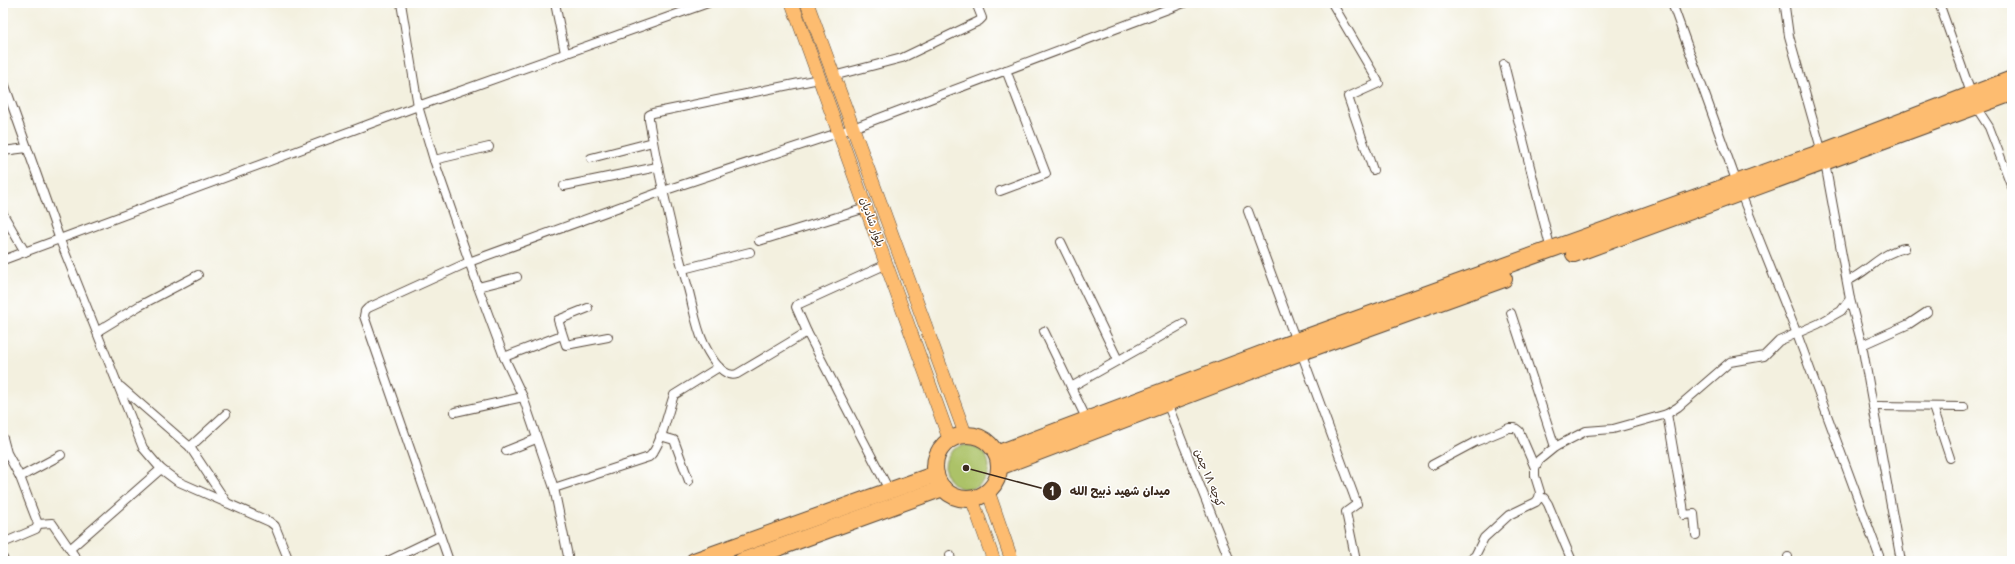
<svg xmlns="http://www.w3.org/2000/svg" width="2015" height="564" font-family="'Balsamiq Sans','Playpen Sans Arabic',sans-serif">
  <rect width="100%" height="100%" fill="#fff"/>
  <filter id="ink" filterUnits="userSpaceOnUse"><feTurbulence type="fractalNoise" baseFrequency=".025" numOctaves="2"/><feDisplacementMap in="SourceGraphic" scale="8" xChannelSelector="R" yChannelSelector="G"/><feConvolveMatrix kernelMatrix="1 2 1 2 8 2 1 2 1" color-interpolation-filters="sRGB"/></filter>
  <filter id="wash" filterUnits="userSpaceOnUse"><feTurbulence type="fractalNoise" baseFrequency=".012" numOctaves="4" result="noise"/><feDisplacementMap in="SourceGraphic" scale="16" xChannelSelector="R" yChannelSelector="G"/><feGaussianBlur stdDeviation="0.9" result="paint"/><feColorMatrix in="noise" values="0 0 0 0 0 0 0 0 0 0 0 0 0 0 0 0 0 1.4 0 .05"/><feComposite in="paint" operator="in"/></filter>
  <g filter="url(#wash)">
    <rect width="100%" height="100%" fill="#f3f0df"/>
    <circle fill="#acc267" stroke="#747642" cx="967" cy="467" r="22"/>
  </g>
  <g filter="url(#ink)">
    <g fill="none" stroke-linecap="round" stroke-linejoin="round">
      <defs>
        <g id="street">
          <polyline points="401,3 418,106 434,160 478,287 504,357 523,397 554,488 569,561"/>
          <polyline points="555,3 565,53"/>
          <polyline points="1332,3 1379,83 1348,97 1373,170"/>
          <polyline points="1672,3 1741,194 1797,334 1881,561"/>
          <polyline points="1786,3 1785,7 1789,36 1825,163 1850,299 1862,345 1901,561"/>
          <polyline points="1939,3 1976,107 1989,127 2012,187"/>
          <polyline points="1504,64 1551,250"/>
          <polyline points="833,76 902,58 979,21 982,18 976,3"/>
          <path d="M 819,79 L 653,113 L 649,115 L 649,120 C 659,177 672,233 688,288 C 693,306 696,327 704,344 C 709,354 722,379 737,374 L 807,332 L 889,490"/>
          <polyline points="3,80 60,240 143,448 161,469 177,481 270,522 275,526 289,561"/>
          <polyline points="3,151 27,148"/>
          <polyline points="591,158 653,142"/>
          <polyline points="434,160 489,147"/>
          <polyline points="564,186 657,167"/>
          <polyline points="1000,191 1046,174 1006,70"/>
          <polyline points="1248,211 1296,341"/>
          <polyline points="3,214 25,252"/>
          <polyline points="759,241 866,208"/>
          <polyline points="1061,242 1118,360"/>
          <polyline points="3,260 418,106 708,3"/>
          <polyline points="683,269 750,252"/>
          <path d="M 1847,281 C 1868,272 1881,252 1905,248"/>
          <polyline points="478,287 517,277"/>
          <polyline points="588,308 558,320 566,345 608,337"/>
          <polyline points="1511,313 1555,447"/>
          <polyline points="98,331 139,306 198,275"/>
          <polyline points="1044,331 1087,420"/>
          <polyline points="807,332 796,307 797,305 887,264"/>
          <polyline points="1862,345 1909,324 1927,312"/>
          <polyline points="1301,352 1357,504 1346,512 1356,561"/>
          <polyline points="504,357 562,335"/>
          <polyline points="121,387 190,447 227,503"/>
          <polyline points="1071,387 1183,324"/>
          <polyline points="1167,403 1230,561"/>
          <polyline points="1873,406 1964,407"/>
          <polyline points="1933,407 1950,458"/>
          <polyline points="455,412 523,397"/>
          <polyline points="1667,414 1683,505 1684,515 1694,514 1696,535"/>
          <polyline points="660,436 674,440 689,481"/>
          <polyline points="3,438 7,453 20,477 38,524 36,529 3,543"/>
          <polyline points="190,447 226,414"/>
          <polyline points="506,451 536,439"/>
          <polyline points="1432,465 1475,442 1509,428 1515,428 1519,431 1535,468"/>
          <polyline points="20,477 61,455"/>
          <path d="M 554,488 L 649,457 C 661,447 668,411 674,395 L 719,367"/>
          <polyline points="1539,498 1544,498 1548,504 1572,561"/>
          <polyline points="38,524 52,523 78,561"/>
          <polyline points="70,549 161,469"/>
          <polyline points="950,555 951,561"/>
          <polyline points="1788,557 1788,561"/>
          <polyline points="3,558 4,561"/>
          <polyline points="388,561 440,536"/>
          <polyline points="449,561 364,316 365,311 368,308 469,262 663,191 853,128 1184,3"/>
          <polyline points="1467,561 1475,556 1484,538 1509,515 1536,502 1539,498 1540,492 1535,476 1535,468 1539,460 1555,447 1586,431 1613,429 1667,414 1678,407 1730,362 1764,356 1779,341 1818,324 1841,311 1850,299"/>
        </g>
        <g id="primary">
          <polyline points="792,3 950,441"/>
          <polyline points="807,3 966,436"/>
          <polyline points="988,491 1012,561"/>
          <polyline points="972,499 994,561"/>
        </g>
        <g id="highway">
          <polyline points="1574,254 2012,93"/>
          <circle cx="967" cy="467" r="32"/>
          <polyline points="996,454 1296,341 1822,152 2012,79"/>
          <polyline points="999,467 1301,352 1504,279"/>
          <polyline points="694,561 936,474"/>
          <polyline points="742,561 943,488"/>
        </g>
      </defs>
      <use href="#street" stroke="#57483b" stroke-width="10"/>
      <use href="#primary" stroke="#57483b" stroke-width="14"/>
      <use href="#highway" stroke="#57483b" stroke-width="18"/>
      <use href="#street" stroke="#fff" stroke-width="8"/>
      <use href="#primary" stroke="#fdbc70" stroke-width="13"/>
      <use href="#highway" stroke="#fdbc70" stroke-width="16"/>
    </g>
  </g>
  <g text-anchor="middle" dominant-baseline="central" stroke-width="3" stroke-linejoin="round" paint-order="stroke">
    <g font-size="11" fill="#3b2a1e" stroke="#fff">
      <text transform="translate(872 222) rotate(70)">بلوار شادیان</text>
      <text transform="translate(1209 478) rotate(68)">كوچه ١٨ چمن</text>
    </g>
  </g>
  <path fill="none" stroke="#3b2a1e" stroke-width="1.5" d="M966 468L1052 491"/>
  <g fill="#3b2a1e" stroke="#fff" stroke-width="1.5">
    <circle cx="966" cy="468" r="4"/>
    <circle cx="1052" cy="491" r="10"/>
  </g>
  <g font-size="12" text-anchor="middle" font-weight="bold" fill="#fff">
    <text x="1052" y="495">1</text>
  </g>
  <g font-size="12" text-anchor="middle" font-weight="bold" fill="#3b2a1e" stroke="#fff" stroke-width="3" stroke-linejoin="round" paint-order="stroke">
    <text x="1120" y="495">میدان شهید ذبیح الله</text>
  </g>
  <rect width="2015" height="564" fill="none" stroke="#fff" stroke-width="16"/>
</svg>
